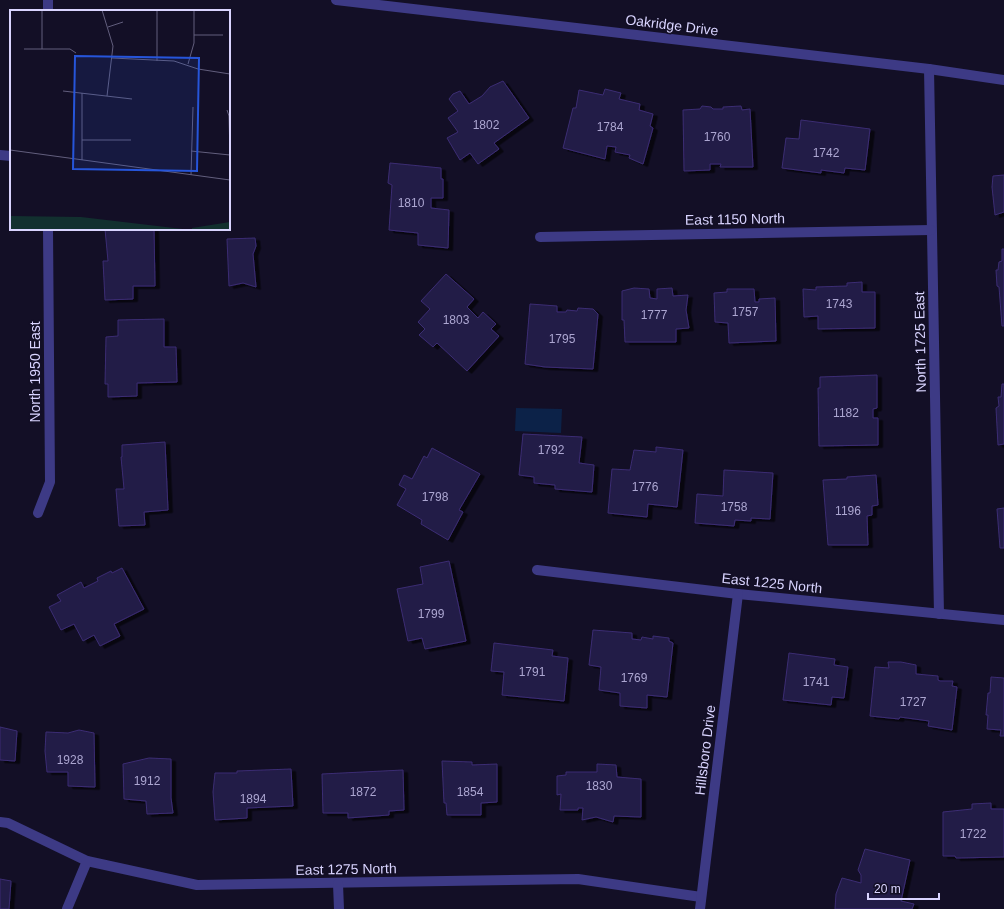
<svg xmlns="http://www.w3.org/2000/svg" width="1004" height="909" font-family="Arial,sans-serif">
  <defs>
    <filter id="shadow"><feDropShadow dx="4.5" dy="2.5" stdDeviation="0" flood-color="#0009"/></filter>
  </defs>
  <rect width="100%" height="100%" fill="#130f26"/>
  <polygon fill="#0c2248" points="516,408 562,409 561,433 515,431"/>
  <g fill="#241b47" stroke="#3b2d73" filter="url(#shadow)">
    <polygon points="503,81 529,118 494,143 499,149 478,164 470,153 460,160 447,138 458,132 448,118 458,111 449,99 453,94 460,91 469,104 482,96 490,87"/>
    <polygon points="605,89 621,93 619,99 640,104 639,110 653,114 650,126 653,128 643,164 629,158 630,155 615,152 616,147 607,146 605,159 563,148 573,108 576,108 579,90 603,95"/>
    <polygon points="702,106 711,107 713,109 723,109 723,107 741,106 742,110 750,109 753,167 720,167 721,164 710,164 710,170 684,171 683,110 700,109"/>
    <polygon points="801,120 870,129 865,170 845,168 844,173 821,170 821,173 782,168 786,138 799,139"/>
    <polygon points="390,163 441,168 441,179 443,179 443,198 431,198 431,208 449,210 448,248 418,245 418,233 389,230 392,185 388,183"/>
    <polygon points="1004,175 1004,212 995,215 992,187 993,176"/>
    <polygon points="105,229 154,229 155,286 133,286 133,299 105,300 103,261 108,261"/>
    <polygon points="255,238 256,246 253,254 256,287 243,283 229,286 227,239"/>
    <polygon points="1002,249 1004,249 1004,326 1002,326 999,287 997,286 996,270 998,270 999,262 1002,261"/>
    <polygon points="446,274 474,299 467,307 478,318 483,312 496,324 491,329 499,336 467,371 437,343 433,347 419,335 425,329 418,322 430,309 421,301"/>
    <polygon points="862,282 862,292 875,292 875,328 818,329 818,316 804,317 803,289 816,290 816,287 847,286 847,283"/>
    <polygon points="634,288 649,289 650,298 657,299 657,289 672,288 673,296 688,295 686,310 689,328 676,329 676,342 625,342 624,320 622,320 622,291"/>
    <polygon points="727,289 754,289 755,302 759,302 759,299 775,298 776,341 729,343 728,323 715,322 714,293 727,292"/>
    <polygon points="530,304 557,306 557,312 566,312 567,310 577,311 578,308 593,309 598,314 593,369 545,367 525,364"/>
    <polygon points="164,319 164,347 176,347 177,382 137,383 137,396 108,397 108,384 105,384 106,337 118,336 118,320"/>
    <polygon points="877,375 877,408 873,409 873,418 878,418 878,445 819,446 818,388 820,388 820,377"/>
    <polygon points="1002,384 1004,384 1004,444 998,445 996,408 999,406 998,397 1001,397"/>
    <polygon points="523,434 582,437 579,463 594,465 592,492 555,489 555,485 534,483 534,477 519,475"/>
    <polygon points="165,442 168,510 144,512 145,525 119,526 116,489 124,489 121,457 122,457 122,445"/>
    <polygon points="656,447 683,450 677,507 648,504 647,517 608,513 612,469 630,470 634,450 656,452"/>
    <polygon points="432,448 480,474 459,510 463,512 448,540 421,524 422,520 397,505 406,489 399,485 404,475 412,479 424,456 427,458"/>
    <polygon points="724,470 773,473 770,519 751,518 751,521 735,520 734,526 695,523 697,494 723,496"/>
    <polygon points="876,475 878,505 872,506 872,515 867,516 868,545 828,545 823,480 847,479 847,477"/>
    <polygon points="1004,508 1004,548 1000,548 997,509"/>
    <polygon points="449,561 466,641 425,649 422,638 408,641 397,589 423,584 420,567"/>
    <polygon points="122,568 144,609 114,624 120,636 100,646 94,635 83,641 74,624 61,630 49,607 61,601 57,595 81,582 84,588 98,581 97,578 111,571 112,573"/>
    <polygon points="593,630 632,633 632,639 641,640 642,637 653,639 653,636 669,638 669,641 673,643 667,697 647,695 647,708 620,706 620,693 599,690 601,667 589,665"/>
    <polygon points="494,643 553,650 552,656 568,658 564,701 502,695 504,672 491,671"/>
    <polygon points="789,653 835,659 834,665 848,667 844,698 832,697 831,705 783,700"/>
    <polygon points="888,662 901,662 916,665 916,674 938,676 938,680 940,681 953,681 952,686 957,687 952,730 928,726 929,721 900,717 899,719 870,716 875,667 889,668"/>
    <polygon points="991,677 1004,678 1004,736 1000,736 1001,730 987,729 988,715 986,715 988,693 990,693"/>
    <polygon points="0,727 17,731 15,761 0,760"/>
    <polygon points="79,730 94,733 95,787 68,786 68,772 47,772 45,751 46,732 68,733"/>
    <polygon points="149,758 171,759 171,798 173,813 147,814 146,801 124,799 123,764"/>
    <polygon points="442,761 472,762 472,765 497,764 497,802 481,803 481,815 447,815 446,803 444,803"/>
    <polygon points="597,764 616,765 617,777 641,779 641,817 614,816 613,822 596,817 582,820 583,808 578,808 578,810 560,810 561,794 557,795 557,776 566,775 566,772 597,772"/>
    <polygon points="291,769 293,806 247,808 247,818 215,820 213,792 215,773 237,773 237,771"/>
    <polygon points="403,770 404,810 389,811 389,815 348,818 348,813 323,813 322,774"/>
    <polygon points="991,803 991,809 1004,809 1004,857 956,858 955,856 943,856 943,812 972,809 972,804"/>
    <polygon points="865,849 910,860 901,901 914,904 912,909 835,909 836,894 842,878 861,883 861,875 858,870"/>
    <polygon points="0,879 11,881 9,909 0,909"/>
  </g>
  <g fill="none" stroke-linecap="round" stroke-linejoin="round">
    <g stroke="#3d3a85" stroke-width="10">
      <polyline points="336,0 929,69 1004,80"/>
      <polyline points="48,11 48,0"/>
      <polyline points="929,69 939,614"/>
      <polyline points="0,155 11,156"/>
      <polyline points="540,237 931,230"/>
      <polyline points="38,513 50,482 48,229"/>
      <polyline points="537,570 738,594 1004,620"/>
      <polyline points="0,822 8,823 87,861 197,885 578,879 701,897"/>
      <polyline points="338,884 339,909"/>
      <polyline points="67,909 87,861"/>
      <polyline points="700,909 738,594"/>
    </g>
  </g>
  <g text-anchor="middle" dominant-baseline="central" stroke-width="3.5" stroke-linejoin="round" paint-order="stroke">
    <g font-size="12" fill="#aca6d1">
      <text x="486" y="125">1802</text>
      <text x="610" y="127">1784</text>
      <text x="717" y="137">1760</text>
      <text x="826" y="153">1742</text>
      <text x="411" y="203">1810</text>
      <text x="839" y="304">1743</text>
      <text x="745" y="312">1757</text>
      <text x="654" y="315">1777</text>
      <text x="456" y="320">1803</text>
      <text x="562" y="339">1795</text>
      <text x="846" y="413">1182</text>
      <text x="551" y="450">1792</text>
      <text x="645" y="487">1776</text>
      <text x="435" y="497">1798</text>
      <text x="734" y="507">1758</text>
      <text x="848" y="511">1196</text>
      <text x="431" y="614">1799</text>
      <text x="532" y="672">1791</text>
      <text x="634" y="678">1769</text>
      <text x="816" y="682">1741</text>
      <text x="913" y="702">1727</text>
      <text x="70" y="760">1928</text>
      <text x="147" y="781">1912</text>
      <text x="599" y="786">1830</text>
      <text x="363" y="792">1872</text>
      <text x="470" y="792">1854</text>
      <text x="253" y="799">1894</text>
      <text x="973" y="834">1722</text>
    </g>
    <g font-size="14" fill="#d9d4ff" stroke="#130f26">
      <text transform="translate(672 25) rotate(7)">Oakridge Drive</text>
      <text transform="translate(735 219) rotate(-1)">East 1150 North</text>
      <text transform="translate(920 342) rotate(-91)">North 1725 East</text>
      <text transform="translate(35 372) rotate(-90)">North 1950 East</text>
      <text transform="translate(772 583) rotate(6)">East 1225 North</text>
      <text transform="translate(705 750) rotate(-83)">Hillsboro Drive</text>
      <text transform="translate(346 869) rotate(-1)">East 1275 North</text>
    </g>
  </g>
  <g transform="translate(10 10)">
    <rect width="220" height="220" fill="#130f26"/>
    <path d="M 0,206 L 71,207 L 181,220 L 0,220 ZM 220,212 L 220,220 L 182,220 L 182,218 Z" fill="#12302f"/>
    <path fill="none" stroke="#625e7d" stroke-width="1" d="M 92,0 L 103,36 L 97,86M 98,17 L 113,12M 184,25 L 213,25M 14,39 L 60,39 L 66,43M 32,39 L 32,0M 102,48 L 164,51 L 188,59 L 220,64M 147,51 L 147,0M 178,54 L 184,33 L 184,0M 53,81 L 122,89M 72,83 L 72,150M 217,100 L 219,106 L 220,145M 72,130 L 121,130M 0,140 L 220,170M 181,141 L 220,145M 181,165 L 183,97"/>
    <path fill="#2655da" fill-opacity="0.15" stroke="#2655da" stroke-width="2" d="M 65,46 L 189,48 L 187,161 L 63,159 Z"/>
    <rect width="220" height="220" fill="none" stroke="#d9d4ff" stroke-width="2"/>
  </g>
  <path d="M868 893v6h71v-6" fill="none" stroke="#d9d4ff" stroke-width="2"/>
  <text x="874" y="893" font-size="12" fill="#d9d4ff" stroke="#130f26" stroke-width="3" paint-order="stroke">20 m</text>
</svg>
